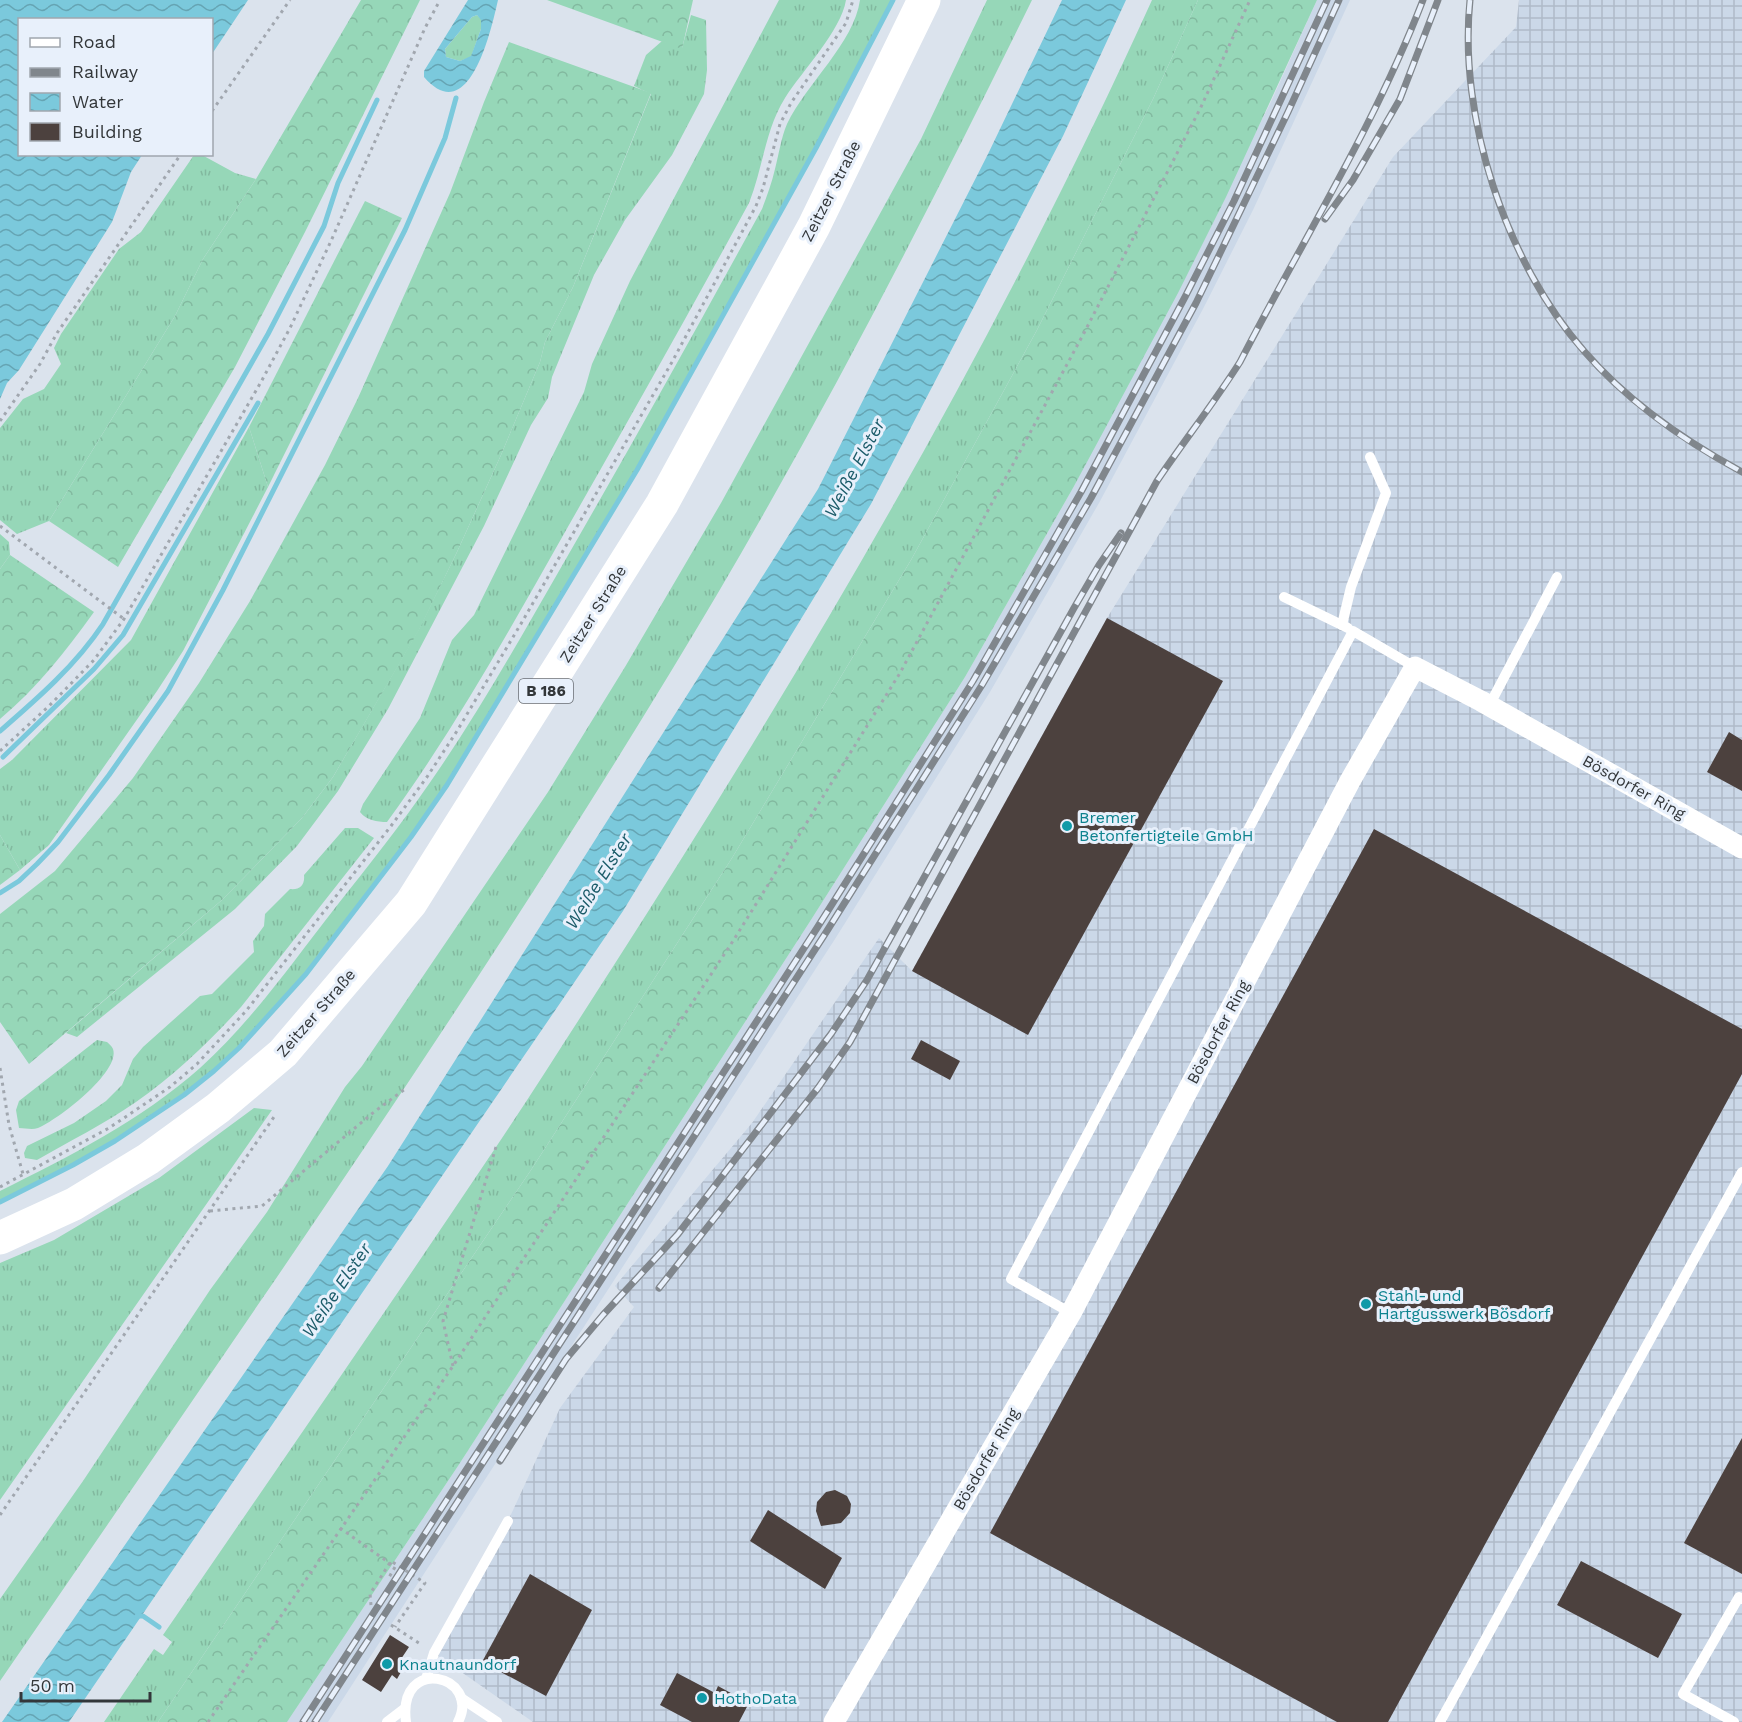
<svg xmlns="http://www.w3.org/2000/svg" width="1742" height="1722" font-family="'Work Sans',sans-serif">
  <defs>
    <pattern id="industrial-grid" width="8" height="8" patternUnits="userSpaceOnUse" patternTransform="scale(1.5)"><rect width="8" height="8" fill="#cbd8e8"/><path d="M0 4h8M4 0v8" fill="none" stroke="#afbac8"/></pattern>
    <pattern id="grass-tufts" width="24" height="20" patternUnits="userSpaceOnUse" patternTransform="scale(1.5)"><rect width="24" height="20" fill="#96d7b8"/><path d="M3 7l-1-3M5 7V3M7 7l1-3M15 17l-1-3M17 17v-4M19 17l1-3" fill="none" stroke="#82b99f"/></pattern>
    <pattern id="forest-crowns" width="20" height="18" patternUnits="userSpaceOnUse" patternTransform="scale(1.5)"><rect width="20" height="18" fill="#96d7b8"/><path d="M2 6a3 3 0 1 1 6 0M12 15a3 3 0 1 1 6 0" fill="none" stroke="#82b99f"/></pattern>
    <pattern id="water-waves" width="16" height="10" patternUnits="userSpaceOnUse" patternTransform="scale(1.5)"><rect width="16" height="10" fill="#7bc9dc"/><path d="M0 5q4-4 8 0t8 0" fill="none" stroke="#65a4b3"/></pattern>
  </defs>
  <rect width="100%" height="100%" fill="#dbe3ed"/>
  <polygon fill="url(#industrial-grid)" points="1519,0 1742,0 1742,1722 533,1722 434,1653 508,1521 560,1408 634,1307 615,1286 752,1123 879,938 912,971 1107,618 1393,157 1516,27"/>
  <polygon fill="#cbd8e8" points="1317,0 1350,0 1253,210 1204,307 1099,503 990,692 835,939 328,1722 287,1722 458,1466 809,923 965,677 1073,488 1270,104"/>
  <g fill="url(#grass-tufts)">
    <path d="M 779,0 L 846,0 C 841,31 802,71 785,98 C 765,130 763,168 749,203 C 689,313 627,423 565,532 C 509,631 454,730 387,822 C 377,822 366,820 360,812 L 363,804 L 420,718 L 452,640 L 474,615 L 584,392 L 592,364 L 630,281 Z"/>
    <path d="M 860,0 L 893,0 L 816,148 L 637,470 L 447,785 L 411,837 L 306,974 L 239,1048 L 214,1071 L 184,1095 L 115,1141 L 73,1165 L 0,1202 L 0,1191 C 70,1156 140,1121 200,1068 C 252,1021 292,963 335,908 C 368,866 401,825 431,781 C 479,712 521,637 563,564 C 631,446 697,328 762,209 C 767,196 772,182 775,169 C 779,154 781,138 787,124 C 806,84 854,43 860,0 Z"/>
    <path d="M 987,0 L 1032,0 C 920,229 803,455 670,673 C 545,879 411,1080 275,1280 C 183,1414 92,1548 0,1681 L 0,1599 L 83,1481 L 210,1290 L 267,1212 L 345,1087 L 362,1066 L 548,792 L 625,667 L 721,503 L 921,139 Z"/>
    <path d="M 1152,0 L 1198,0 L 1153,99 L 1037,330 L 911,560 L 732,858 L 531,1170 L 158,1722 L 104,1722 L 154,1649 L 163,1655 L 172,1642 L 163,1635 C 274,1473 385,1313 494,1150 C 535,1089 574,1027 614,965 C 813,655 1000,336 1152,0 Z"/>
    <polygon points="477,15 482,20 481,29 471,57 460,61 446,57 445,49 472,17"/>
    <polygon points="691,15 706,20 707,70 704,94 672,155 625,220 594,275 552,377 548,398 531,425 484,526 388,709 338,791 297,846 235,909 77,1037 66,1033 222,900 302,818 333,777 419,629 457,552 501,455 540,362 545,342 573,287 651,94 634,86 646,55 662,41 682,48"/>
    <polygon points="194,155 202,155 235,173 256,179 203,259 175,316 49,521 17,534 0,520 0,428 23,399 44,389 61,364 54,348 61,334 119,249 141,232"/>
    <polygon points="249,427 268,487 183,651 157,691 49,845 20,870 0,835 0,769 12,760 131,640"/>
    <polygon points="0,534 9,542 10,555 0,569"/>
    <path d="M 345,828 L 358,828 L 374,838 L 241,1007 C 209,1042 175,1075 136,1102 C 104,1124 70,1141 37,1160 L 25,1158 L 24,1153 L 27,1146 L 74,1123 L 106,1101 L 122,1085 L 133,1059 L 143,1047 L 200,996 L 212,994 L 254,952 L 253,941 L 264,926 L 265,914 L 290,889 C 300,890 305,885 304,875 Z"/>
    <path d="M 97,1040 L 107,1042 C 109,1044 112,1046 113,1049 C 121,1072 56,1121 38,1128 C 32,1130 25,1128 19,1128 L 16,1110 L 19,1101 Z"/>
    <polygon points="254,1108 272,1110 0,1500 0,1263 54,1240 159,1178"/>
  </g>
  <g fill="url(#forest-crowns)">
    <polygon points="361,0 420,0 305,232 235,367 118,567 49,521 175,316 203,259 256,179"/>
    <polygon points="547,0 693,0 682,49"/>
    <polygon points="1198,0 1317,0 1226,197 1178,293 1073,488 965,677 809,923 458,1466 287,1722 158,1722 531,1170 732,858 911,560 1037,330 1153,99"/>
    <polygon points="509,42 651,93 573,287 545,342 540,362 501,455 457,552 419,630 333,777 302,818 222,900 29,1064 0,1022 0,914 55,871 133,778 199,683 250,601 325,465 358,398 450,193 484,102"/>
    <polygon points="365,201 402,218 268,487 249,427"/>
    <path d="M 10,555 L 94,612 C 66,651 37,688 0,719 L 0,569 Z"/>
    <polygon points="0,835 20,870 0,885"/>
  </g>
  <g fill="url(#water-waves)" fill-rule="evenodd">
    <polygon points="0,0 248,0 212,54 212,20 20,20 20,154 142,155 131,172 112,222 19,370 7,383 0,399"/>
    <path d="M 468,0 L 498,0 C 491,31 469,129 424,77 L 424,71 ZM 477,15 L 481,20 L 481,29 L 471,56 L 460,61 L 446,57 L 445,49 L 472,17 Z"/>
    <polygon points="1062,0 1126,0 1063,136 871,504 623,911 69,1722 2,1722 388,1166 818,489 988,154"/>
  </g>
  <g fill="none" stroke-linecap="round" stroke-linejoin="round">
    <g stroke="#7bc9dc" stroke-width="5">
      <path d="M 0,731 C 37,699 76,665 103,624 L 268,334 L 324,226 L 338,183 L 377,100"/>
      <polyline points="3,757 94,669 123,635 258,403"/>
      <polyline points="0,893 19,881 37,864 58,842 109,775 168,691 223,590 405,230 445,138 456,98"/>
      <polyline points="0,1202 73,1165 115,1141 184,1095 214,1071 239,1048 306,974 411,837 447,785 637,470 816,148 893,0"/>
      <polyline points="137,1616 143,1616 159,1627"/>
    </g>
  </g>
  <g fill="#4c413e">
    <polygon points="1107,618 1223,681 1028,1035 912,971"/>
    <polygon points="1729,732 1742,740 1742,791 1707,772"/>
    <polygon points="1374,829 1742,1029 1742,1074 1388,1722 1337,1722 990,1533"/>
    <polygon points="921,1040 960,1061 950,1080 911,1059"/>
    <polygon points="1742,1438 1742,1574 1684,1543"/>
    <polygon points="835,1490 847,1496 851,1504 850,1513 841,1523 821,1526 816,1511 817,1502 826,1492"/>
    <polygon points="768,1510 842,1558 825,1589 750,1541"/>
    <polygon points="1581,1561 1682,1614 1658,1658 1557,1605"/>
    <polygon points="530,1574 592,1610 546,1696 482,1662"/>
    <polygon points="390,1635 409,1647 399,1662 405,1665 397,1679 392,1675 381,1692 362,1680"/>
    <polygon points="677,1673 715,1693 718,1686 749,1703 739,1722 692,1722 660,1705"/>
  </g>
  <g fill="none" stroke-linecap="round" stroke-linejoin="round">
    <g stroke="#a1a7af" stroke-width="3" stroke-dasharray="3 4.5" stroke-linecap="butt">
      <polyline points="212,111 290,0"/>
      <polyline points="0,421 40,364 57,333 181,154"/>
      <polyline points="0,526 124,619"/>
      <polyline points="0,751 49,706 94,660 124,619 261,382 290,328 331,241 425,28 440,0"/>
      <polyline points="0,1068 9,1125 23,1174"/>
      <polyline points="0,1187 109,1128 170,1087 197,1064 246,1011 391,826 427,777 457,731 522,622 672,362 756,206 763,188 780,124 791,103 846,23 853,0"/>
      <polyline points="210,1211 262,1206 374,1112 405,1089"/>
      <polyline points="453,1366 443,1321 496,1147"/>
      <polyline points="0,1515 276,1114"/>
      <polyline points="340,1528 395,1567 388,1579"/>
      <polyline points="371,1605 370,1594 391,1561 425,1583 395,1627"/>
      <polyline points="391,1625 422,1645"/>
      <polyline points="208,1722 453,1366 559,1205 733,941 900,673 1084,333 1201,107 1250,0"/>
    </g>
    <g stroke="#fff" stroke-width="10">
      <polyline points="1284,597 1348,628"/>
      <polyline points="1342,625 1351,587 1386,493 1370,457"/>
      <polyline points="1489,706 1557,577"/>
      <polyline points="1071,1313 1011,1279 1353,631 1415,667"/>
      <polyline points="426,1679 434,1653 508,1521"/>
      <polyline points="461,1698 497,1722"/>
      <polyline points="387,1722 404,1709"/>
      <path d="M 406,1722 C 397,1654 482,1675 458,1722"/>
      <polyline points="1440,1722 1742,1172"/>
      <polyline points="1734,1722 1683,1694 1739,1597 1742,1599"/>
    </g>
    <polyline stroke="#fff" stroke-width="21" points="834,1722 1071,1313 1350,781 1415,667 1481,701 1742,848"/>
    <polyline stroke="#fff" stroke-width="33" points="0,1238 74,1204 148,1159 218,1108 283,1053 411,903 662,504 814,226 924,0"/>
    <defs>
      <g id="rail">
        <path d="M 1470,0 C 1458,118 1506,262 1584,351 C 1628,402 1683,440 1742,472"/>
        <polyline points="1325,219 1353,180 1400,99 1438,0"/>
        <path d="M 659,1288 L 818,1088 L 850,1042 L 1157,481 C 1184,441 1214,403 1240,362 C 1302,241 1374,127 1423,0"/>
        <polyline points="500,1461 566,1359 603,1315 678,1234 831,1034 867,980 1074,608 1099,565 1121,533"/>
        <polyline points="303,1722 817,928 973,681 1081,492 1185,297 1234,201 1327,0"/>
        <polyline points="315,1722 825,934 982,685 1091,498 1196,303 1288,112 1339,0"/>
      </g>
    </defs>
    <use href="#rail" stroke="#80868c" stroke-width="7"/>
    <use href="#rail" stroke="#e8f0fb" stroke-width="4.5" stroke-dasharray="14" stroke-linecap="butt"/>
  </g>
  <g fill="#0f9aa8" stroke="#e8f0fb" stroke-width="2">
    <circle cx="1067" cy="826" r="6"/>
    <circle cx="1366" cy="1304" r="6"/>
    <circle cx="387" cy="1664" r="6"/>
    <circle cx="702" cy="1698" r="6"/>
  </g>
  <g text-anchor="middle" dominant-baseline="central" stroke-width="6" stroke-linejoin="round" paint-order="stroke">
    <rect fill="#e8f0fb" stroke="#696e74" stroke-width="1.5" x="519" y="679" width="54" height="24" rx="4.5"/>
    <g font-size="15" font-weight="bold" fill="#33373a">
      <text x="546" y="691">B 186</text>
    </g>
    <g font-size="16" fill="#33373a" stroke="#e8f0fb">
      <text transform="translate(831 191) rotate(-63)">Zeitzer Straße</text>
      <text transform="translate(593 614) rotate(-58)">Zeitzer Straße</text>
      <text transform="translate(1634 787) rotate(29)">Bösdorfer Ring</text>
      <text transform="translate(316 1013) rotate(-49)">Zeitzer Straße</text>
      <text transform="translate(1218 1032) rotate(-62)">Bösdorfer Ring</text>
      <text transform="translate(986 1459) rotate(-60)">Bösdorfer Ring</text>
    </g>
    <g font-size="16" fill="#0d838f" stroke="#e8f0fb" text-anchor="start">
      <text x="1079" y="817">Bremer<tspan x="1079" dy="18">Betonfertigteile GmbH</tspan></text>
      <text x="1378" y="1295">Stahl- und<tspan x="1378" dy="18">Hartgusswerk Bösdorf</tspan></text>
      <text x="399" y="1664">Knautnaundorf</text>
      <text x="714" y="1698">HothoData</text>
    </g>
    <g font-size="18" font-style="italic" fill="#1c5c6a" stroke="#e8f0fb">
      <text transform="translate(854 468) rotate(-62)">Weiße Elster</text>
      <text transform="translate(598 881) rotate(-58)">Weiße Elster</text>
      <text transform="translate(336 1290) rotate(-56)">Weiße Elster</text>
    </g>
  </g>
  <rect x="18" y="18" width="195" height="138" fill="#e8f0fb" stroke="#a0a6ae" stroke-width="1.5"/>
  <rect x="30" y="38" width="30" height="9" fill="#ffffff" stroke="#a0a6ae" stroke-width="1.5"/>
  <text x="72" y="48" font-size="18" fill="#33373a">Road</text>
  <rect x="30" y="68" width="30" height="9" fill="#80868c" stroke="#a0a6ae" stroke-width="1.5"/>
  <text x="72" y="78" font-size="18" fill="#33373a">Railway</text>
  <rect x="30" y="93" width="30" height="18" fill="url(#water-waves)" stroke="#a0a6ae" stroke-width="1.5"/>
  <text x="72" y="108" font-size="18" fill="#33373a">Water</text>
  <rect x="30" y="123" width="30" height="18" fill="#4c413e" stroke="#a0a6ae" stroke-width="1.5"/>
  <text x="72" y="138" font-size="18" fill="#33373a">Building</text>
  <path d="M21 1692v9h129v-9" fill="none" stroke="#33373a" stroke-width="3"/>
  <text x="30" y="1692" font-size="18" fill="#33373a" stroke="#e8f0fb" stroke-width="4.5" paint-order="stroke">50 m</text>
</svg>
